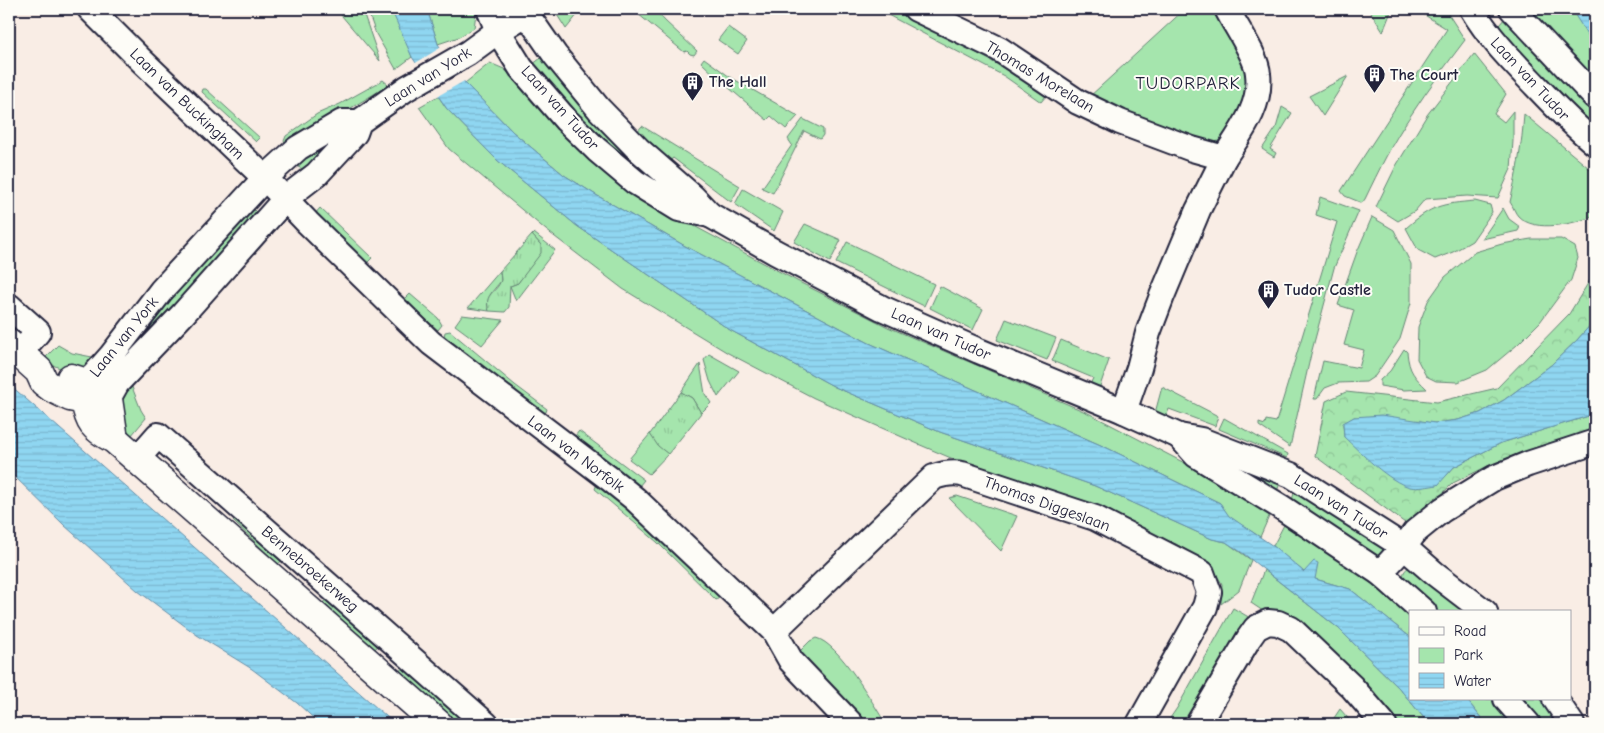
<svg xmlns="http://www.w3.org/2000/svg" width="1604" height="733" font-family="'Comic Neue',sans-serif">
  <defs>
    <pattern id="forest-crowns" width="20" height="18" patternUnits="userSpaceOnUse" patternTransform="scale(1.25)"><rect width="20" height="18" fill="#a5e5ad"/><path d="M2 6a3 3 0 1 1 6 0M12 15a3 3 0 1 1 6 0" fill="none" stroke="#8ec496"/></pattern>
    <pattern id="park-tufts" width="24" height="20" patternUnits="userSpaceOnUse" patternTransform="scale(1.25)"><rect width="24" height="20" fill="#a5e5ad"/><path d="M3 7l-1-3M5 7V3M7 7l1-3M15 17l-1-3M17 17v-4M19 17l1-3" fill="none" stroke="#8ec496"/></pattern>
    <pattern id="water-rules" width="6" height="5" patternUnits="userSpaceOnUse" patternTransform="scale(1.25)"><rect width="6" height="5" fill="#8fd6f1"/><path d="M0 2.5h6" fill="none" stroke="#7bb7d0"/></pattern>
  </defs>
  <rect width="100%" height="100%" fill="#f9ede5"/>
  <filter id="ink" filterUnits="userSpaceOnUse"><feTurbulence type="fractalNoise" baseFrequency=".02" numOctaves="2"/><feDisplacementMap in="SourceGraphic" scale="10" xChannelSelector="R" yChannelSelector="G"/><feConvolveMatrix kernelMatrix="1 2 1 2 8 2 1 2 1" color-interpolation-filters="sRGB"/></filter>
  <g filter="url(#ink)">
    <g fill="#a5e5ad" stroke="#648474">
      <polygon points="336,9 362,9 380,61"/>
      <polygon points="367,9 394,9 412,57 396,69 376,34"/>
      <polygon points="427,9 475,9 476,13 474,28 459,37 438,44"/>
      <polygon points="556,9 582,9 566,29 554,10"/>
      <polygon points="632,9 654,9 665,21 697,51 694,55 690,54 687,51 684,52"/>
      <path d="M 886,9 L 891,9 C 944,36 998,61 1046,96 L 1041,102 L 1004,76 L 884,13 Z"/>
      <polygon points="1185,9 1215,9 1240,54 1248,84 1243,105 1232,130 1214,144 1196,144 1089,97"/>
      <polygon points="1369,9 1392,9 1383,32"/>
      <path d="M 1415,9 L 1445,9 L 1465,40 C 1446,65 1428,89 1411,115 C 1393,141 1379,170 1365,199 L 1362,203 L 1345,196 L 1341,191 L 1447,29 Z"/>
      <polygon points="1525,9 1573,9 1587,34 1595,41 1595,87"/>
      <polygon points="1505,18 1588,104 1595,110 1595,134 1494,31"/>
      <polygon points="728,27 747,41 738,54 718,40"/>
      <polygon points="546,54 684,198 662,189 594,136 532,65"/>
      <polygon points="1474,54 1506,94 1494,114 1504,122 1513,111 1513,141 1511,169 1498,198 1467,196 1425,199 1415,211 1398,221 1376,207 1396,166 1427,115"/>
      <polygon points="704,58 730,77 798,116 786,129 771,116 767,120 722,82 701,62"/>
      <polygon points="490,63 504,69 619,178 696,227 797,281 888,327 1088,413 1200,471 1271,512 1260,537 1228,516 1220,503 1105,447 869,343 685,246 596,195 564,175 513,132 465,83"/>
      <polygon points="1348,76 1323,116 1309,96"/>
      <polygon points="383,80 389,85 288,146 284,141 286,136 317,114 340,104"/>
      <polygon points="203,89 206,89 260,138 256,142 202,92"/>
      <polygon points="438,96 447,109 497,160 577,226 730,330 835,387 940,432 1095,486 1212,539 1226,542 1251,560 1239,590 1221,604 1222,584 1211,565 1176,544 1036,487 958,461 918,444 814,398 728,353 623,289 546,230 449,149 419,107"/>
      <polygon points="1282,107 1292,113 1270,149 1276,153 1274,157 1262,149 1276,128"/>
      <path d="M 1524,114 L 1595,173 L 1595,216 C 1575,223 1535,234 1518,216 C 1515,213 1513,206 1510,202 C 1517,173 1522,144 1524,114 Z"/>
      <polygon points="803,119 823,129 823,135 820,139 804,131 773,193 762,188 792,145 788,139"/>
      <polygon points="642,126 740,186 731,202 673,158 666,164 635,134"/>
      <polygon points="345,134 305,170 298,167 298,159"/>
      <polygon points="743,189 783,212 774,231 735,204"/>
      <polygon points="1320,197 1359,211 1334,268 1311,354 1290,447 1259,426 1259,423 1265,425 1266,420 1276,422 1337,222 1316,215"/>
      <path d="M 1475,201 L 1490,205 L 1492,212 L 1472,241 L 1453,252 L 1435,259 L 1418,250 L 1406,228 C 1432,205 1441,204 1475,201 Z"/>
      <polygon points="245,208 253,209 256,212 255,221 130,356 123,351"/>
      <polygon points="320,208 372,258 366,264 314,215"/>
      <polygon points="1503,208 1509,219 1520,227 1518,231 1482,239"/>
      <polygon points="1372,217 1394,230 1411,264 1411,303 1400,339 1375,376 1366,382 1338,383 1325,388 1317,399 1314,399 1323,361 1359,368 1364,350 1344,345 1354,310 1338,305 1357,252"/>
      <polygon points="805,224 841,240 830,262 794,242"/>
      <polygon points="534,233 555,250 516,301 510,286 518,283 541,245 532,235"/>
      <polygon points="1531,239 1561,239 1575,247 1578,258 1571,280 1540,322 1517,345 1487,370 1458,382 1436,381 1426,376 1417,359 1418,327 1428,301 1445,277 1475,252 1502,244"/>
      <polygon points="847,242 934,284 924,306 836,263"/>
      <path d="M 500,271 L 501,281 C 493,291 484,298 489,311 L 468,308 Z"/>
      <polygon points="940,286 983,309 973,330 930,308"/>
      <polygon points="410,294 438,318 442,325 438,330 404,300"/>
      <polygon points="462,315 503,320 482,345 455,325"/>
      <polygon points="1006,319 1056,338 1047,360 997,340"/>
      <polygon points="450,331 515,385 547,409 546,412 542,414 462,352 444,336 445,332"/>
      <polygon points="1061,340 1109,360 1098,392 1089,387 1093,378 1052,361"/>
      <path d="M 58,345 L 72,353 L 97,358 C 77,377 66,372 43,360 Z"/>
      <path d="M 1404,349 L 1407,352 C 1409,372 1414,376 1427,389 L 1404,390 L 1380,386 L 1380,380 L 1390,371 Z"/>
      <polygon points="709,354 739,371 718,397 710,381 704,360"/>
      <polygon points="700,364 705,394 711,403 701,413 692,398 681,392"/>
      <path d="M 130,382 L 141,410 L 146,418 L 131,436 C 113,413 116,407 130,382 Z"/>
      <polygon points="1162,387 1218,416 1215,426 1169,409 1166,417 1155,413"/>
      <polygon points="1224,418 1288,454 1287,458 1219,429"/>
      <polygon points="579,431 644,480 639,486 575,436"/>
      <polygon points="650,434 668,454 649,474 629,459"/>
      <polygon points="1196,446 1280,483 1276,494"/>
      <polygon points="598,481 721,593 721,597 716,600 657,542 595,489"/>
      <polygon points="1295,490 1383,541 1384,549 1379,556 1371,557 1291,503"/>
      <polygon points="957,496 1017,516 1001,551 949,498"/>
      <polygon points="237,517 285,558 278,564 233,521"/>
      <polygon points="1286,521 1364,568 1410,612 1410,637 1350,589 1315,579 1304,572 1273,546"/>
      <path d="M 1409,567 L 1466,612 L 1439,612 L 1404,583 C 1402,576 1403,571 1409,567 Z"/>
      <polygon points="1264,570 1338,628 1399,688 1429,724 1394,724 1269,615 1251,603"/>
      <polygon points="328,596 381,642 375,649 323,603"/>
      <polygon points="1233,608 1252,619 1186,724 1166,724 1177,708"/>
      <path d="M 816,638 C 839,643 873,704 886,724 L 864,724 L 798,653 L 810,641 Z"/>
      <polygon points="404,664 473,724 459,724 400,671"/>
      <polygon points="1466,699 1499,699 1519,724 1486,724"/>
      <polygon points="1524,699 1549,699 1567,724 1544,724"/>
      <polygon points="1340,709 1353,724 1330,724"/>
    </g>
    <polygon fill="url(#forest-crowns)" stroke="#648474" points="1595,272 1595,320 1577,340 1551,365 1504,400 1480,413 1458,420 1435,423 1354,417 1343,424 1344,437 1447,475 1454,467 1501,443 1595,414 1595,432 1541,446 1492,464 1453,483 1409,526 1315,456 1326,401 1346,392 1437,402 1497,388 1569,314"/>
    <g fill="url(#park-tufts)" stroke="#648474">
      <path d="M 532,235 L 541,245 L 541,253 L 518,283 L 510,286 L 509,307 L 505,312 L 489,311 C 483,293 497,293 501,280 C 501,277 500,274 500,271 Z"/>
      <polygon points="681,392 692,398 701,413 668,454 658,446 650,434"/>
    </g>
    <g fill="url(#water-rules)" stroke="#638ea8">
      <polygon points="391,9 427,9 438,44 465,83 513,132 564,175 596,195 685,246 869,343 1105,447 1220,503 1229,516 1276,548 1304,572 1314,561 1318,563 1315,579 1350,589 1410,637 1410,699 1466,699 1486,724 1429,724 1399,688 1338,628 1244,554 1226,542 1212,539 1095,486 940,432 835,387 730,330 577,226 497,160 447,109 412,57"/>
      <polygon points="1571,9 1595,9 1595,41 1587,34"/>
      <path d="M 1595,320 L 1595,414 L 1501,443 L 1454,467 L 1438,485 C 1430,486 1418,489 1410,487 C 1389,482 1360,452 1344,437 L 1343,423 L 1354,417 L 1381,415 L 1435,423 L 1458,420 L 1480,413 L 1504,400 L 1551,365 L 1577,340 Z"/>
      <polygon points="9,384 395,724 320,724 297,703 252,669 197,635 138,591 64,525 9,471"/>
    </g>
    <polygon fill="#f9ede5" points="443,46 466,80 436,97 414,64"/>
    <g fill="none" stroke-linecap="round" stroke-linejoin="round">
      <defs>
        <g id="street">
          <polyline points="90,9 141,60 265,178 308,223 431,343 610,479 635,499 774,631 791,661 851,724"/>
          <polyline points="489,9 498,31 521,68 566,120 597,150 635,182 679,209 710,215 693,197 638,149 599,109 555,55 523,9"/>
          <path d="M 916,9 L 999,49 L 1078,102 L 1120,122 L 1192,149 L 1224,158 C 1240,133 1262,106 1258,74 C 1257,56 1235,26 1227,9"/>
          <path d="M 1472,9 C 1489,38 1513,62 1536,86 C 1555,106 1574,126 1595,143"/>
          <polyline points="1512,9 1595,97"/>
          <polyline points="359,122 355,133 317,174 286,198 183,314 117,383 108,399 85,400 87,383 111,356 161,291 265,178 298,148 342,122 359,122 407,88 468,53 498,31 526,14"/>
          <polyline points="710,215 775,252 882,308 979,351 1124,411 1179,436 1201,440 1291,475 1404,547 1434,573 1485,612"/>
          <polyline points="9,306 38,332 20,353"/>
          <polyline points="1124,411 1139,368 1148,333 1162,296 1198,210 1224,158"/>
          <polyline points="1179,436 1196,455 1281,507 1380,573 1424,612"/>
          <polyline points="137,459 158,435 486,724"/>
          <polyline points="1380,573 1404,547 1415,532 1442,510 1494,478 1528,464 1595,442"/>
          <path d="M 774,631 L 934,477 C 943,474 951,472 962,474 L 1095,518 L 1202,573 L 1209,592 L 1205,607 L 1139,724"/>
          <polyline points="1506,699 1528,724"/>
          <polyline points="1555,699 1572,724"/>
          <polyline points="1198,724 1249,638 1256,628 1268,622 1278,623 1291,629 1352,687 1384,724"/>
        </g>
        <g id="secondary">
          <path d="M 9,344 L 39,371 L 44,382 L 52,388 L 70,397 L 85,400 C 89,423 93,428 114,439 L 438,724"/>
          <polyline points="71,378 87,383 108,399 114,439"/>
        </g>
      </defs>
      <use href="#street" stroke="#22223b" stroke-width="28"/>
      <use href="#secondary" stroke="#22223b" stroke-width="31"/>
      <use href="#street" stroke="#fdfcf7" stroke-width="24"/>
      <use href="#secondary" stroke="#fdfcf7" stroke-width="28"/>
    </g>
  </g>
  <defs>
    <symbol id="building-pin" viewBox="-11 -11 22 30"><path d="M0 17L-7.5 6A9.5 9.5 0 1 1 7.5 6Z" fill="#22223b" stroke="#fdfcf7"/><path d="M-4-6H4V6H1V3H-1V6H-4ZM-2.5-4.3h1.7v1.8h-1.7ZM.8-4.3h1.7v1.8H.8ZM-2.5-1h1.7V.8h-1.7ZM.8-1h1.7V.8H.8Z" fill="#fff"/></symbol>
  </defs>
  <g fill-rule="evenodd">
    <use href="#building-pin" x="1362" y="62" width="25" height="34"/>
    <use href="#building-pin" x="680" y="70" width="25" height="34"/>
    <use href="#building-pin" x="1256" y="278" width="25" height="34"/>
  </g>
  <g text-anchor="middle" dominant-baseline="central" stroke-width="4" stroke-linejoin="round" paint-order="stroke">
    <g font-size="16" font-weight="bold" fill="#22223b" stroke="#fdfcf7" text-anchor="start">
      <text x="1390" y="75">The Court</text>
      <text x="709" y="82">The Hall</text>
      <text x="1284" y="290">Tudor Castle</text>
    </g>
    <g font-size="16" fill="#22223b" stroke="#fdfcf7">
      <text transform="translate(428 77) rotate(-32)">Laan van York</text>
      <text transform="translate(1040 77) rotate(31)">Thomas Morelaan</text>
      <text transform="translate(1530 79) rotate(47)">Laan van Tudor</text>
      <text transform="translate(187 104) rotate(44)">Laan van Buckingham</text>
      <text transform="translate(560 108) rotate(48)">Laan van Tudor</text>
      <text transform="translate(941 334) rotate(24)">Laan van Tudor</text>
      <text transform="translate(124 337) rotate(-51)">Laan van York</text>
      <text transform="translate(576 454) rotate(37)">Laan van Norfolk</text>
      <text transform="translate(1047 504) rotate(20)">Thomas Diggeslaan</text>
      <text transform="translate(1341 507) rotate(32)">Laan van Tudor</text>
      <text transform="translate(310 569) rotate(41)">Bennebroekerweg</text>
    </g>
    <g font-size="18" letter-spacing="1" fill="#22223b" stroke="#fdfcf7">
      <text x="1188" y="83">TUDORPARK</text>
    </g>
  </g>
  <rect width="1604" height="733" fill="none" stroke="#fdfcf7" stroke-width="30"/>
  <rect x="15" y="15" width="1574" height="703" fill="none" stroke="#22223b" stroke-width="2" filter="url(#ink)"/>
  <rect x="1409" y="610" width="162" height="90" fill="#fdfcf7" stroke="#a5a5ac"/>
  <rect x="1419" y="627" width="25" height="8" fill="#fdfcf7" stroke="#a5a5ac"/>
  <text x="1454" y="636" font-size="15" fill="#22223b">Road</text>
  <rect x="1419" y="648" width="25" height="15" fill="#a5e5ad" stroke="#a5a5ac"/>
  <text x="1454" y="660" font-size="15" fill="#22223b">Park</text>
  <rect x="1419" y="673" width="25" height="15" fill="url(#water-rules)" stroke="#a5a5ac"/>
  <text x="1454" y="686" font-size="15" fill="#22223b">Water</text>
</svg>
